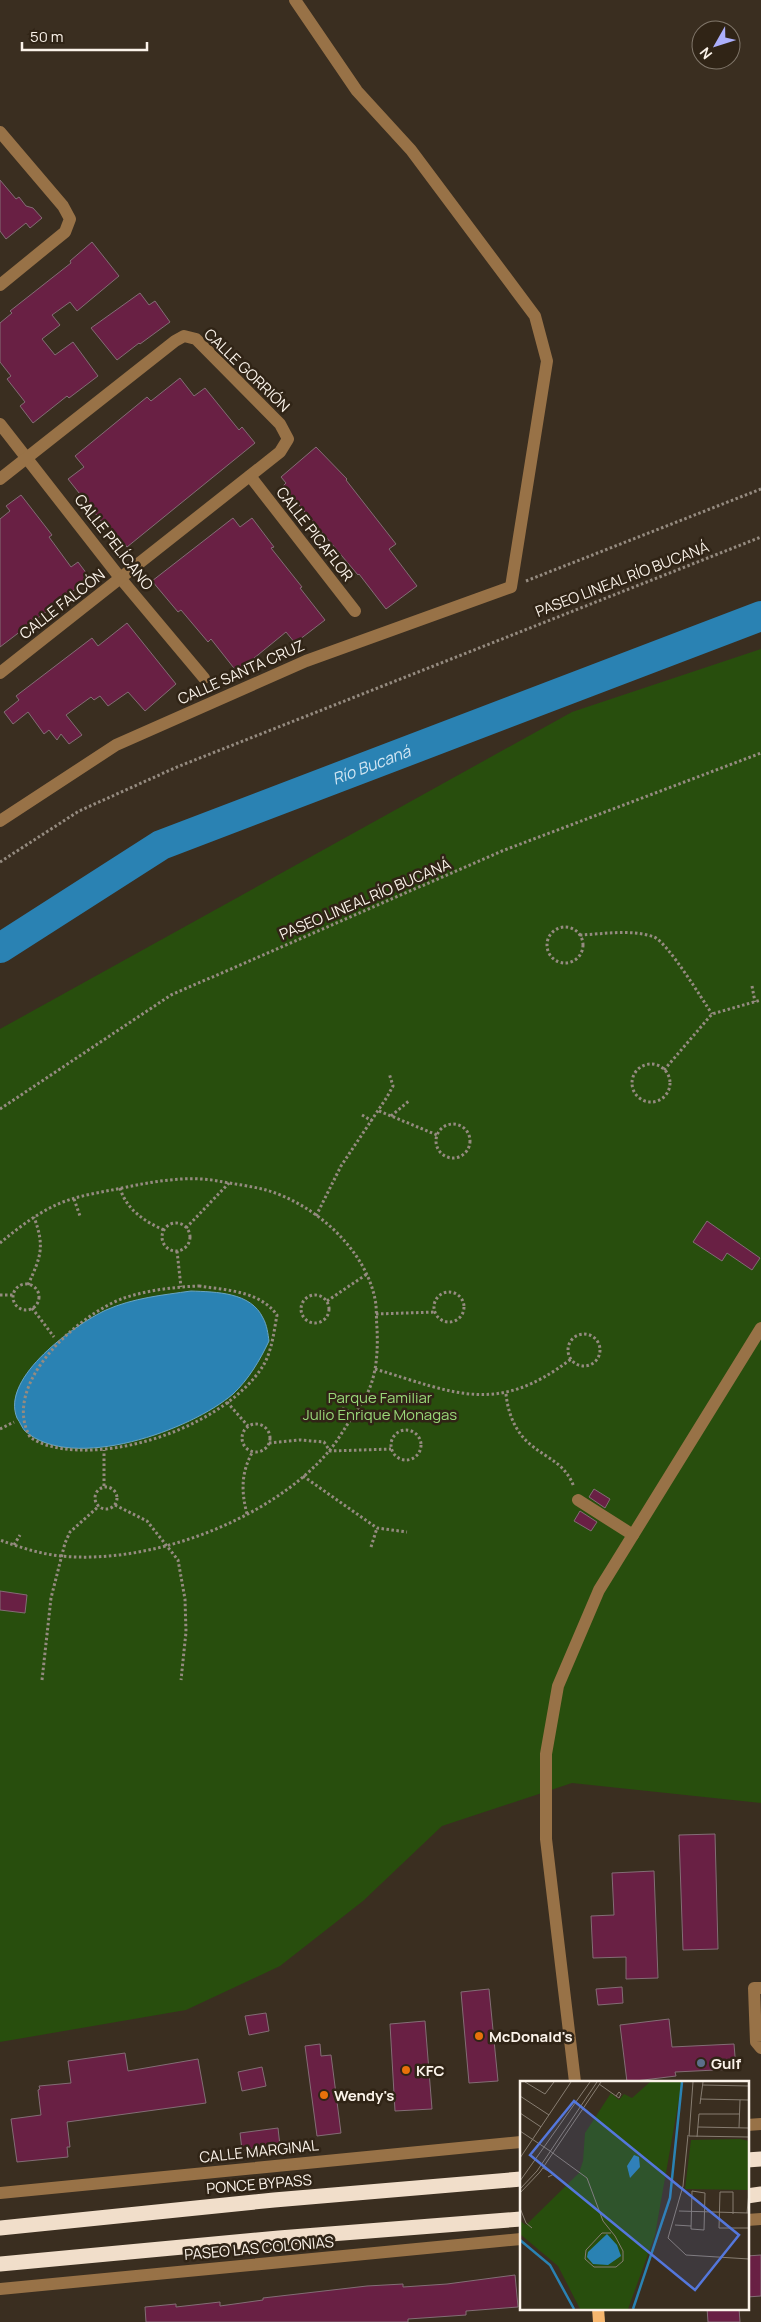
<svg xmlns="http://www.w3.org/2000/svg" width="761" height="2322" font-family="Manrope,sans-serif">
  <rect width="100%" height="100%" fill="#3a2e20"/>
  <polygon fill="#284e0d" points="761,649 761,1803 572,1783 442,1826 363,1901 280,1966 186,2010 0,2042 0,1029 572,712"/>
  <path fill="#2a82b3" stroke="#69a4c4" d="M 191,1291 C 216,1292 251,1292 263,1318 C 267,1325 268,1334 269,1341 C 260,1360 249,1379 233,1394 C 191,1430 73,1473 25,1431 C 22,1428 20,1422 17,1418 C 0,1377 76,1324 106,1310 C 133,1298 163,1295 191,1291 Z"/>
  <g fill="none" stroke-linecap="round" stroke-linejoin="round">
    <path stroke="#2a82b3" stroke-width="30" id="s1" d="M 0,948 L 161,845 L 761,616"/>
  </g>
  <g fill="#692044" stroke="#836d75">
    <polygon points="0,180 16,199 19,197 26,206 33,208 42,218 30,228 26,223 6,239 0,231"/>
    <polygon points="92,242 119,276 77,311 70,302 52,315 60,325 42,339 55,355 73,342 98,376 69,398 67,396 33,423 20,406 25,402 7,379 11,376 0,362 0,323 12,313 10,311 71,263 70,261"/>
    <polygon points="140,293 149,305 155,301 170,322 140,344 139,343 117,360 91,328"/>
    <polygon points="180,378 194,396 205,388 239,430 242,427 255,443 127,547 117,535 114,537 68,479 84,467 75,456 147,397 151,401"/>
    <polygon points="316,447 347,479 346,480 396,544 389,549 417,586 386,609 359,574 358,575 283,486 286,483 281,477"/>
    <polygon points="21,495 52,535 49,537 71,567 78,562 90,578 0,647 0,519 10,511 6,506"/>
    <polygon points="233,518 240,527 252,518 274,547 271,548 302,587 300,588 325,620 295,643 286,632 237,672 211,639 208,642 181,610 178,612 152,581"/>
    <polygon points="127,623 176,684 145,711 128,692 108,706 100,696 94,700 91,697 66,715 82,735 69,744 61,734 57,740 49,730 44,734 28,712 13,724 4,712 19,700 16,696 92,638 98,646"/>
    <polygon points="707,1221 760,1258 752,1270 727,1253 722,1261 693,1242"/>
    <polygon points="594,1489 610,1499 605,1508 589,1497"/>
    <polygon points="580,1511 597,1522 591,1531 574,1521"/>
    <polygon points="0,1591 27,1595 25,1613 0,1610"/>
    <polygon points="715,1834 718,1949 683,1950 679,1835"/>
    <polygon points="654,1871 658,1978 626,1979 626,1957 593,1958 591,1916 614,1915 612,1873"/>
    <polygon points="622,1987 623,2003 598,2005 596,1989"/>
    <polygon points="489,1989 498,2081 469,2083 461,1992"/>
    <polygon points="266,2013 269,2031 249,2035 245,2016"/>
    <polygon points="669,2019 672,2047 734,2044 736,2069 675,2072 676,2076 627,2082 620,2025"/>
    <polygon points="425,2021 432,2109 395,2111 390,2024"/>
    <polygon points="320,2044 321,2056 331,2055 341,2133 317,2136 305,2046"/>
    <polygon points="125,2053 128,2071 198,2059 206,2103 67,2122 70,2147 67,2147 68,2157 17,2162 11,2119 41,2115 38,2090 40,2089 39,2086 71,2083 68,2061"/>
    <polygon points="262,2067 266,2086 242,2091 238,2072"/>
    <polygon points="278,2128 280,2146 242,2150 240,2133"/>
    <polygon points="761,2255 761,2296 747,2297 747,2256"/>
    <polygon points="515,2275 518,2307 466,2311 466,2315 408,2319 408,2322 146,2322 145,2307 176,2304 176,2307 220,2302 220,2306 263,2300 263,2298 367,2286 403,2284 403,2287 447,2284"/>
    <polygon points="707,2308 739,2308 740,2322 708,2322"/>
  </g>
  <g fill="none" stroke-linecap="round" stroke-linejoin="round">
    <g stroke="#958b80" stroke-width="3" stroke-dasharray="2.5 2.5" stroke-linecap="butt">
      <polyline points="526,581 761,489"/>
      <polyline points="0,862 79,811 177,767 761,537"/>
      <circle cx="565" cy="945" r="18"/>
      <path d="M 580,935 C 603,934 632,929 654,937 C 668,943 702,999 712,1014"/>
      <polyline points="752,986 755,1002"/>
      <circle cx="651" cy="1083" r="19"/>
      <polyline points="664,1070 712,1014 761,1000"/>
      <polyline points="0,1109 171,995 502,851 761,753"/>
      <polyline points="379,1111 437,1135"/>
      <polyline points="362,1115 372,1121"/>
      <polyline points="391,1116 410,1100"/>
      <circle cx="453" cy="1141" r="17"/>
      <path d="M 120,1188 C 126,1209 145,1222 164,1230"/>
      <polyline points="74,1199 80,1216"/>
      <polyline points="316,1216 341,1166 387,1097 393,1086 389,1073"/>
      <circle cx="176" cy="1237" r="14"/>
      <polyline points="186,1228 229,1183"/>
      <path d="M 0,1243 C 17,1229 36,1214 56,1205 C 75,1196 97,1193 117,1189 C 151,1182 185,1175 218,1181 C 234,1184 251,1186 266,1190 C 315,1204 365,1249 375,1299 C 377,1308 376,1318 377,1328 C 378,1350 377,1374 367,1394 C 363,1403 356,1411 351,1419 C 344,1429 337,1442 329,1451 C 271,1520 150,1565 61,1556 C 40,1554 19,1547 0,1540"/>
      <polyline points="177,1251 181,1287"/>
      <circle cx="26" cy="1297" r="13"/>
      <path d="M 28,1285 C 41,1256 45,1247 34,1217"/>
      <path d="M 199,1286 C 226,1290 260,1291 277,1315 C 274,1331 272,1351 263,1366 C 227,1422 129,1457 66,1449 C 55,1448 39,1444 30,1437 C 0,1384 79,1314 124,1298 C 148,1290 174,1287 199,1286 Z"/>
      <circle cx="449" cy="1307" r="15"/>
      <circle cx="315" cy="1309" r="14"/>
      <polyline points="0,1295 13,1295"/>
      <polyline points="327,1301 367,1274"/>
      <polyline points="32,1308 54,1337"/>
      <polyline points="376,1314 435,1312"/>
      <circle cx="584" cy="1350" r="16"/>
      <path d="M 375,1369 C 455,1393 497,1416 571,1359"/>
      <path d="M 506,1394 C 508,1413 515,1432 531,1445 C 549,1460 565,1463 574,1487"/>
      <polyline points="227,1402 248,1426"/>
      <polyline points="342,1408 354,1414"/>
      <circle cx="256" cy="1438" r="14"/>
      <polyline points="0,1429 14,1422"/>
      <circle cx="406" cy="1445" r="15"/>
      <polyline points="269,1443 300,1440 324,1442 330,1451 391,1449"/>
      <polyline points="303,1476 377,1528 407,1532"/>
      <polyline points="104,1486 104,1450"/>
      <circle cx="106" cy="1498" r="11"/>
      <polyline points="115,1505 147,1521 178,1560 185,1599 186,1632 181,1680"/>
      <path d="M 247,1514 C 241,1491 241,1472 253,1451"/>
      <polyline points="14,1545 20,1535"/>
      <polyline points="371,1547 377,1528"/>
      <polyline points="42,1680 51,1598 65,1543 70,1532 99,1506"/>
    </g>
    <g stroke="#987247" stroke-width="12">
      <polyline points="0,132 63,206 70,219 65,232 0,285"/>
      <polyline points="0,424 121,579 204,678"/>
      <polyline points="250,476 355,611"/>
      <polyline points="0,479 175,341 184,336 196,339 280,424 288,439 280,452 0,673"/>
      <polyline points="0,821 116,745 306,661 511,587 547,361 535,316 411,150 357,91 295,0"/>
      <polyline points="578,1500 633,1535"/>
      <polyline points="761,1988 754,1988 756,2042 761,2048"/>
      <polyline points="575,2082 546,1839 546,1754 558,1686 599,1590 761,1328"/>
      <polyline points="747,2125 761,2124"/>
      <polyline points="0,2193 521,2142"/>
      <polyline points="747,2220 761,2219"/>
      <polyline points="0,2289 521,2239"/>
    </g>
    <polyline stroke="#f6b66e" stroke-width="12" points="598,2308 599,2322"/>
    <g stroke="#f1deca" stroke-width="15">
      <polyline points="747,2160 761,2159"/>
      <polyline points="747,2196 761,2194"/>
      <polyline points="0,2228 274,2200 521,2179"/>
      <polyline points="0,2264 279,2238 521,2219"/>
    </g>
  </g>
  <g fill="#e8710a" stroke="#302416" stroke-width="2">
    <circle cx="479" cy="2036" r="5"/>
    <circle cx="406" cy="2070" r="5"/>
    <circle cx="324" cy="2095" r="5"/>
  </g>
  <circle fill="#5c6f8a" stroke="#302416" stroke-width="2" cx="701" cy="2063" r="5"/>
  <g text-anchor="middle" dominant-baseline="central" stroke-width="5" stroke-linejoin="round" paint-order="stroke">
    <g font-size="15" fill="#fbf3ea" stroke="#302416">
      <text transform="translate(247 370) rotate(44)">CALLE GORRIÓN</text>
      <text transform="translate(315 534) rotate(52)">CALLE PICAFLOR</text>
      <text transform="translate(114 542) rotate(52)">CALLE PELÍCANO</text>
      <text transform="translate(622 579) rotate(-21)">PASEO LINEAL RÍO BUCANÁ</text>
      <text transform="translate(62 604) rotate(-38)">CALLE FALCÓN</text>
      <text transform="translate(241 672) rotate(-24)">CALLE SANTA CRUZ</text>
      <text transform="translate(365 899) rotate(-23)">PASEO LINEAL RÍO BUCANÁ</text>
      <text transform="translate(259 2151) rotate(-6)">CALLE MARGINAL</text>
      <text transform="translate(259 2184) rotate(-5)">PONCE BYPASS</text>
      <text transform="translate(259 2248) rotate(-5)">PASEO LAS COLONIAS</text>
    </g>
    <g font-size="15" fill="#99d778" stroke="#302416">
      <text x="380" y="1397">Parque Familiar<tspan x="380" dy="17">Julio Enrique Monagas</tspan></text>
    </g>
    <g font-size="15" font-weight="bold" fill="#fbf3ea" stroke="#302416" text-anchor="start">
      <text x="489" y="2036">McDonald's</text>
      <text x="711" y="2063">Gulf</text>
      <text x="416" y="2070">KFC</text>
      <text x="334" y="2095">Wendy's</text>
    </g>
    <g font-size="16" font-style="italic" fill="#d2e6f3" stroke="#302416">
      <text stroke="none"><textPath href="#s1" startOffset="416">Río Bucaná</textPath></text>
    </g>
  </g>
  <g transform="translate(520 2081)">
    <rect width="229" height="229" fill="#3a2e20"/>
    <path d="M 130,1 L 162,1 L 135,154 L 108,228 L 60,228 L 38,185 L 0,153 L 0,140 L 6,144 L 59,92 L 63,80 L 65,52 L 91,12 L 99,19 L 104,13 L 112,17 ZM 220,58 L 229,60 L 229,109 L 165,108 L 171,59 Z" fill="#284e0d"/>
    <path d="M 114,74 L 119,76 L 120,86 L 110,97 L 107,85 ZM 87,153 L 97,164 L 101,175 L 88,184 L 73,183 L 67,176 L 68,171 Z" fill="#2a82b3"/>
    <path fill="none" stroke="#2a82b3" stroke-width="2.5" d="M 0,159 L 30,184 L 54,228M 113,228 L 150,117 L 162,1"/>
    <path fill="none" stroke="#877d71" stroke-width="1" d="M 5,1 L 25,13 L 34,1M 173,1 L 169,55 L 229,56M 79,3 L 96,15 L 99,17 L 101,13 L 99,11 L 96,15M 182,4 L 229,5M 0,15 L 29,34M 180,18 L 229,19M 180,23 L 183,1M 0,32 L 21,46M 178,46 L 229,47M 219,47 L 220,19M 0,50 L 30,70M 168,54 L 163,105 L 148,157 L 166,174 L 229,178M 177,56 L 179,33 L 219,33M 30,70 L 67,97 L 83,140 L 95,155 L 103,170 L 103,180 L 96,186 L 74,186 L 65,178 L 66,169 L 82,152 L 91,152M 0,77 L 51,1M 23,87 L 34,93 L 28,96M 0,100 L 70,1M 0,108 L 17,90 L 77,1M 172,110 L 185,112 L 184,149 L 171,148 ZM 0,112 L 20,91 L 81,1M 0,127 L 6,142 L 12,147M 159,130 L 229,132M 227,132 L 229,111M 213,133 L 213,111 L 200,111 L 199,147 L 229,147M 155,144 L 171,145"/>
    <path fill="#5477dc" fill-opacity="0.15" stroke="#5477dc" stroke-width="2.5" d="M 54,20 L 219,154 L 175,209 L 10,74 Z"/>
    <rect width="229" height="229" fill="none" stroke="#fbf3ea" stroke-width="2.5"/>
  </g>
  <g transform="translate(716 45) rotate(231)"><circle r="24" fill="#302416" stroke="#81776b"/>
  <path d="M0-4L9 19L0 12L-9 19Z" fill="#acaffb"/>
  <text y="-8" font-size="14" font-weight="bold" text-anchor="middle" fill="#fbf3ea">N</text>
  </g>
  <path d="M22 42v8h125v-8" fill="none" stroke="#fbf3ea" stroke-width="2.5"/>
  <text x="30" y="42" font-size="15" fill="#fbf3ea" stroke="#302416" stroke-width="4" paint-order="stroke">50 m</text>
</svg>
